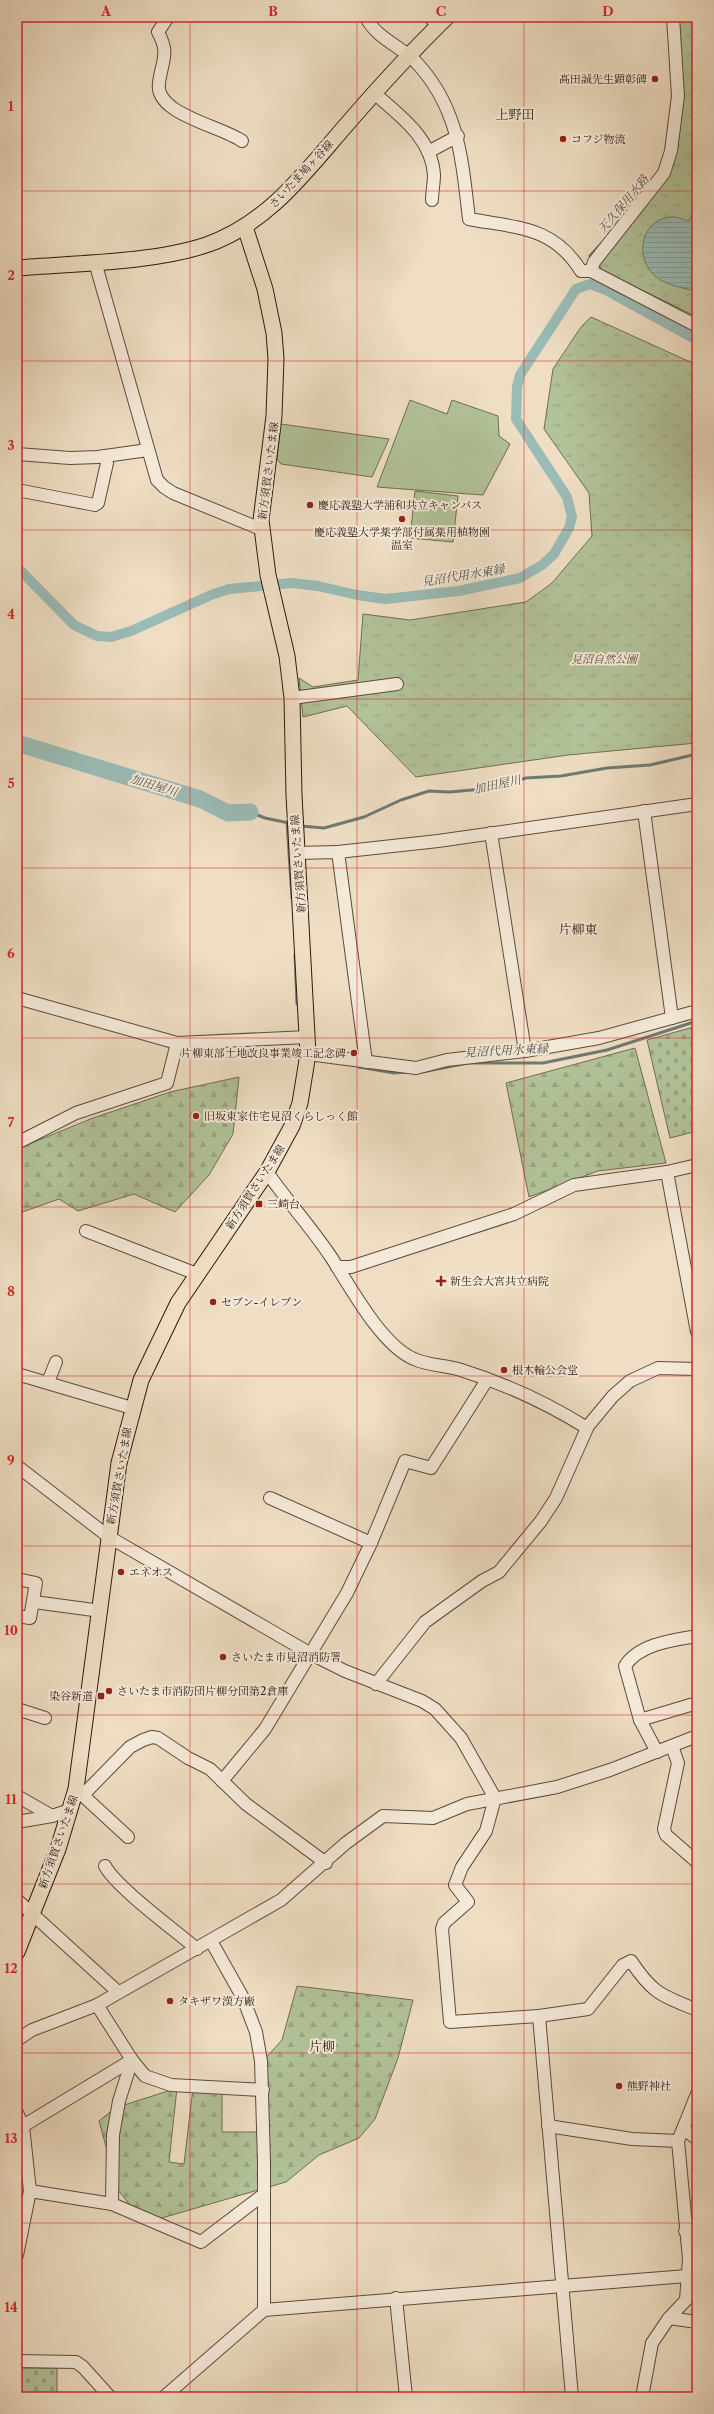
<svg xmlns="http://www.w3.org/2000/svg" width="714" height="2414" font-family="'Libre Caslon Text','Noto Serif JP',serif">
  <defs>
    <pattern id="forest-firs" width="22" height="20" patternUnits="userSpaceOnUse"><rect width="22" height="20" fill="#b2c299"/><path d="M5 1l3.5 6h-7zM16 11l3.5 6h-7z" fill="#99a683"/></pattern>
    <pattern id="cemetery-stones" width="16" height="16" patternUnits="userSpaceOnUse"><rect width="16" height="16" fill="#b2c299"/><path d="M2 7V4a2 2 0 0 1 4 0v3zM10 15v-3a2 2 0 0 1 4 0v3z" fill="#99a683"/></pattern>
    <pattern id="park-tufts" width="24" height="20" patternUnits="userSpaceOnUse"><rect width="24" height="20" fill="#b2c299"/><path d="M3 7l-1-3M5 7V3M7 7l1-3M15 17l-1-3M17 17v-4M19 17l1-3" fill="none" stroke="#99a683"/></pattern>
    <pattern id="water-rules" width="6" height="5" patternUnits="userSpaceOnUse"><rect width="6" height="5" fill="#9abcb7"/><path d="M0 2.5h6" fill="none" stroke="#85a19c"/></pattern>
  </defs>
  <rect width="100%" height="100%" fill="#efdec4"/>
  <filter id="stains"><feTurbulence type="fractalNoise" baseFrequency=".005" numOctaves="4"/><feColorMatrix values="0 0 0 0 .2 0 0 0 0 .09 0 0 0 0 .02 0 0 0 .5 -.17"/></filter>
  <radialGradient id="worn" r=".72"><stop offset=".6" stop-color="#630" stop-opacity="0"/><stop offset="1" stop-color="#630" stop-opacity=".3"/></radialGradient>
  <g fill="url(#forest-firs)" stroke="#6f6d54">
    <polygon points="635,1048 666,1163 598,1171 529,1197 506,1083"/>
    <polygon points="239,1077 233,1134 209,1175 175,1212 134,1194 78,1211 59,1199 17,1214 17,1149 93,1118 170,1092"/>
    <polygon points="297,1986 413,2000 398,2058 375,2119 359,2138 319,2155 286,2182 148,2222 134,2210 118,2190 99,2121 115,2108 177,2088 169,2162 184,2164 193,2088 222,2090 222,2132 265,2132 262,2062 282,2040"/>
  </g>
  <g fill="url(#cemetery-stones)" stroke="#6f6d54">
    <polygon points="697,1026 697,1131 670,1138 647,1040"/>
    <polygon points="17,2368 57,2368 57,2397 22,2397 21,2384 17,2384"/>
  </g>
  <g fill="url(#park-tufts)" stroke="#6f6d54">
    <polygon points="676,17 697,17 697,317 601,270 599,262 652,197 683,103"/>
    <polygon points="591,317 697,365 697,743 568,755 416,777 347,706 303,717 299,678 313,687 358,680 363,614 410,620 526,602 552,583 592,536 589,493 544,429 553,369 581,327"/>
  </g>
  <g fill="#b2c299" stroke="#6f6d54">
    <polygon points="410,400 447,414 452,400 498,416 499,436 510,444 483,495 377,487"/>
    <polygon points="281,424 389,439 372,477 281,464 277,459"/>
    <polygon points="415,491 458,496 453,542 410,538"/>
  </g>
  <path fill="url(#water-rules)" stroke="#6e7a73" d="M 696,208 L 697,209 L 697,292 C 686,288 669,286 659,279 C 633,262 639,220 671,217 C 676,216 684,220 689,221 Z"/>
  <g fill="none" stroke-linecap="round" stroke-linejoin="round">
    <g stroke="#6e7a73" stroke-width="3">
      <polyline points="590,256 601,244"/>
      <polyline points="250,812 265,818 289,823"/>
      <polyline points="287,822 292,898"/>
      <polyline points="301,826 324,828 364,817 401,800 429,791 449,792 484,789 526,778 561,776 607,768 650,765 697,754"/>
      <polyline points="295,955 297,1004"/>
      <polyline points="359,1067 394,1073 409,1072"/>
      <polyline points="422,1072 468,1063 543,1063 607,1050 697,1021"/>
    </g>
    <polyline stroke="#9abcb7" stroke-width="10" points="17,567 74,625 97,636 111,637 131,631 211,595 229,589 292,583 318,586 357,595 385,599 459,591 520,578 542,565 554,554 569,528 572,517 567,497 516,419 517,387 520,375 576,289 590,284 606,290 697,340"/>
    <polyline stroke="#9abcb7" stroke-width="17" points="17,743 200,799 228,813 250,812"/>
    <defs>
      <g id="minor">
        <path d="M 168,17 L 158,32 C 170,54 162,60 159,83 C 154,114 221,126 242,141"/>
        <path d="M 366,17 C 375,37 400,46 415,61 C 459,107 462,160 469,219 C 517,228 553,226 581,271 L 591,271"/>
        <polyline points="430,17 438,26"/>
        <polyline points="673,17 678,96 671,151 664,173 594,262 591,271 697,326"/>
        <path d="M 374,93 C 399,115 432,138 434,175 C 434,183 432,192 432,200"/>
        <polyline points="428,152 458,136"/>
        <polyline points="95,262 157,480 164,487 173,493 261,529"/>
        <polyline points="17,454 70,458 98,457 148,450"/>
        <polyline points="17,490 95,505 98,503 107,463 104,456"/>
        <polyline points="292,698 397,684"/>
        <polyline points="644,811 672,1018"/>
        <polyline points="491,833 525,1051"/>
        <polyline points="338,852 438,841 697,804"/>
        <polyline points="297,853 338,852 366,1062"/>
        <polyline points="17,998 177,1043 308,1037"/>
        <polyline points="308,1054 416,1068 447,1060 525,1051 599,1038 697,1011"/>
        <polyline points="17,1143 76,1113 167,1083 177,1043"/>
        <path d="M 267,1172 C 287,1201 311,1227 331,1257 C 350,1286 381,1345 414,1359 C 429,1366 446,1365 461,1370 C 506,1384 547,1403 587,1428"/>
        <polyline points="667,1172 697,1332"/>
        <polyline points="86,1231 197,1274"/>
        <polyline points="337,1267 351,1267 514,1214 574,1185 667,1172 697,1165"/>
        <polyline points="17,1374 132,1408"/>
        <polyline points="48,1382 56,1362"/>
        <path d="M 17,1466 L 109,1537 L 311,1654 L 345,1671 L 422,1701 L 435,1709 L 461,1738 L 495,1798 L 486,1831 L 462,1867 L 455,1885 L 468,1902 L 444,1923 L 442,1929 L 450,2022 L 539,2016 L 588,2009 L 623,1965 L 631,1961 C 653,1994 661,1995 697,2010"/>
        <polyline points="270,1498 371,1543"/>
        <polyline points="17,1579 36,1583 30,1618 17,1616"/>
        <polyline points="34,1602 101,1611"/>
        <polyline points="376,1684 425,1622 482,1581 499,1572 541,1521 556,1498 588,1426 613,1396 630,1381 658,1368 697,1369"/>
        <polyline points="17,1709 45,1718"/>
        <polyline points="640,1720 697,1703"/>
        <polyline points="672,1746 678,1763 664,1829 666,1835 697,1862"/>
        <path d="M 657,1752 L 640,1720 L 625,1666 C 639,1644 673,1640 697,1636"/>
        <polyline points="222,1781 265,1729 347,1593 371,1543 405,1461 431,1468 487,1380"/>
        <polyline points="77,1790 128,1837"/>
        <polyline points="83,1795 130,1747 143,1740 152,1737 158,1738 188,1758 210,1769 246,1804 326,1863"/>
        <polyline points="17,1796 52,1816"/>
        <polyline points="17,1822 52,1816 70,1810"/>
        <path d="M 105,1866 C 116,1887 176,1931 197,1949"/>
        <polyline points="17,1900 118,1992"/>
        <polyline points="211,1941 243,1998 256,2032 261,2061 264,2161 264,2310"/>
        <polyline points="97,2005 132,2060 119,2101 113,2135 112,2204"/>
        <polyline points="539,2016 572,2397"/>
        <polyline points="17,2040 32,2030 97,2005 281,1900 346,1843 383,1816 433,1818 467,1804 557,1787 610,1770 697,1736"/>
        <polyline points="17,2113 23,2126 30,2191 17,2255"/>
        <polyline points="23,2126 132,2060 145,2076 171,2085 263,2090"/>
        <polyline points="548,2126 632,2139 678,2141"/>
        <polyline points="684,2129 697,2139"/>
        <polyline points="30,2191 112,2204 201,2242 263,2195"/>
        <polyline points="685,2231 690,2232 697,2223"/>
        <polyline points="396,2298 406,2397"/>
        <polyline points="669,2318 697,2322"/>
        <polyline points="17,2361 76,2362 83,2367 110,2397"/>
        <polyline points="164,2397 264,2310 687,2276 697,2279"/>
        <polyline points="642,2397 652,2343 669,2318 686,2300 689,2259 678,2141 697,2094"/>
      </g>
      <g id="major">
        <path d="M 17,268 C 75,263 152,263 206,245 C 268,224 306,171 348,123 C 380,86 412,51 447,17"/>
        <polyline points="17,1952 58,1849 76,1789 119,1463 141,1380 178,1303 267,1172 292,1126 300,1103 308,1054 294,795 292,698 287,656 268,575 261,520 274,416 276,359 274,333 265,289 245,227"/>
      </g>
    </defs>
    <use href="#minor" stroke="#5d4a3c" stroke-width="14"/>
    <use href="#major" stroke="#2c180e" stroke-width="17"/>
    <use href="#minor" stroke="#f5ead9" stroke-width="12"/>
    <use href="#major" stroke="#efdec4" stroke-width="15"/>
  </g>
  <path fill="none" stroke="#d62828" stroke-width="1" stroke-opacity="0.55" d="M 190,17 L 190,2397M 357,17 L 357,2397M 524,17 L 524,2397M 17,191 L 697,191M 17,361 L 697,361M 17,530 L 697,530M 17,699 L 697,699M 17,868 L 697,868M 17,1038 L 697,1038M 17,1207 L 697,1207M 17,1376 L 697,1376M 17,1546 L 697,1546M 17,1715 L 697,1715M 17,1884 L 697,1884M 17,2053 L 697,2053M 17,2223 L 697,2223"/>
  <g fill="#8f2418" stroke="#f5ead9" stroke-width="1.5">
    <circle cx="655" cy="79" r="4"/>
    <circle cx="563" cy="139" r="4"/>
    <circle cx="310" cy="505" r="4"/>
    <circle cx="402" cy="519" r="4"/>
    <circle cx="354" cy="1053" r="4"/>
    <circle cx="196" cy="1116" r="4"/>
    <rect x="255" y="1200" width="8" height="8" rx="2"/>
    <path d="M439 1275h4v4h4v4h-4v4h-4v-4h-4v-4h4z"/>
    <circle cx="213" cy="1302" r="4"/>
    <circle cx="504" cy="1370" r="4"/>
    <circle cx="121" cy="1572" r="4"/>
    <circle cx="223" cy="1657" r="4"/>
    <circle cx="109" cy="1691" r="4"/>
    <rect x="97" y="1692" width="8" height="8" rx="2"/>
    <circle cx="170" cy="2001" r="4"/>
    <circle cx="619" cy="2086" r="4"/>
  </g>
  <g text-anchor="middle" dominant-baseline="central" stroke-width="4" stroke-linejoin="round" paint-order="stroke">
    <g font-size="11" fill="#2c180e" stroke="#f5ead9" text-anchor="start">
      <text x="647" y="79" text-anchor="end">髙田誠先生顕彰碑</text>
      <text x="571" y="139">コフジ物流</text>
      <text x="318" y="505">慶応義塾大学浦和共立キャンパス</text>
      <text x="402" y="532" text-anchor="middle">慶応義塾大学薬学部付属薬用植物園<tspan x="402" dy="13">温室</tspan></text>
      <text x="346" y="1053" text-anchor="end">片柳東部土地改良事業竣工記念碑</text>
      <text x="204" y="1116">旧坂東家住宅見沼くらしっく館</text>
      <text x="267" y="1204">三崎台</text>
      <text x="450" y="1281">新生会大宮共立病院</text>
      <text x="221" y="1302">セブン-イレブン</text>
      <text x="512" y="1370">根木輪公会堂</text>
      <text x="129" y="1572">エネオス</text>
      <text x="231" y="1657">さいたま市見沼消防署</text>
      <text x="117" y="1691">さいたま市消防団片柳分団第2倉庫</text>
      <text x="93" y="1696" text-anchor="end">染谷新道</text>
      <text x="178" y="2001">タキザワ漢方廠</text>
      <text x="627" y="2086">熊野神社</text>
    </g>
    <g font-size="11" fill="#2c180e" stroke="#f5ead9">
      <text transform="translate(301 174) rotate(-47)">さいたま鳩ヶ谷線</text>
      <text transform="translate(268 471) rotate(-83)">新方須賀さいたま線</text>
      <text transform="translate(298 864) rotate(-94)">新方須賀さいたま線</text>
      <text transform="translate(255 1187) rotate(-57)">新方須賀さいたま線</text>
      <text transform="translate(119 1476) rotate(-80)">新方須賀さいたま線</text>
      <text transform="translate(58 1842) rotate(-71)">新方須賀さいたま線</text>
    </g>
    <g font-size="11" font-style="italic" fill="#544b38" stroke="#f5ead9">
      <text x="604" y="659">見沼自然公園</text>
    </g>
    <g font-size="12" font-style="italic" fill="#525149" stroke="#f5ead9">
      <text transform="translate(623 204) rotate(-50)">天久保用水路</text>
      <text transform="translate(463 575) rotate(-9)">見沼代用水東縁</text>
      <text transform="translate(497 784) rotate(-12)">加田屋川</text>
      <text transform="translate(154 785) rotate(17)">加田屋川</text>
      <text transform="translate(506 1050) rotate(-3)">見沼代用水東縁</text>
    </g>
    <g font-size="13" fill="#2c180e" stroke="#f5ead9">
      <text x="515" y="114">上野田</text>
      <text x="578" y="929">片柳東</text>
      <text x="322" y="2046">片柳</text>
    </g>
  </g>
  <rect width="714" height="2414" fill="none" stroke="#efdec4" stroke-width="44"/>
  <rect x="22" y="22" width="670" height="2370" fill="none" stroke="#d62828" stroke-width="1.5"/>
  <g font-size="13" text-anchor="middle" font-weight="bold" fill="#d62828">
    <text x="106" y="16">A</text>
    <text x="273" y="16">B</text>
    <text x="441" y="16">C</text>
    <text x="608" y="16">D</text>
    <text x="11" y="111">1</text>
    <text x="11" y="280">2</text>
    <text x="11" y="450">3</text>
    <text x="11" y="619">4</text>
    <text x="11" y="788">5</text>
    <text x="11" y="958">6</text>
    <text x="11" y="1127">7</text>
    <text x="11" y="1296">8</text>
    <text x="11" y="1465">9</text>
    <text x="11" y="1635">10</text>
    <text x="11" y="1804">11</text>
    <text x="11" y="1973">12</text>
    <text x="11" y="2143">13</text>
    <text x="11" y="2312">14</text>
  </g>
  <rect width="100%" height="100%" filter="url(#stains)"/>
  <rect width="100%" height="100%" fill="url(#worn)"/>
</svg>
